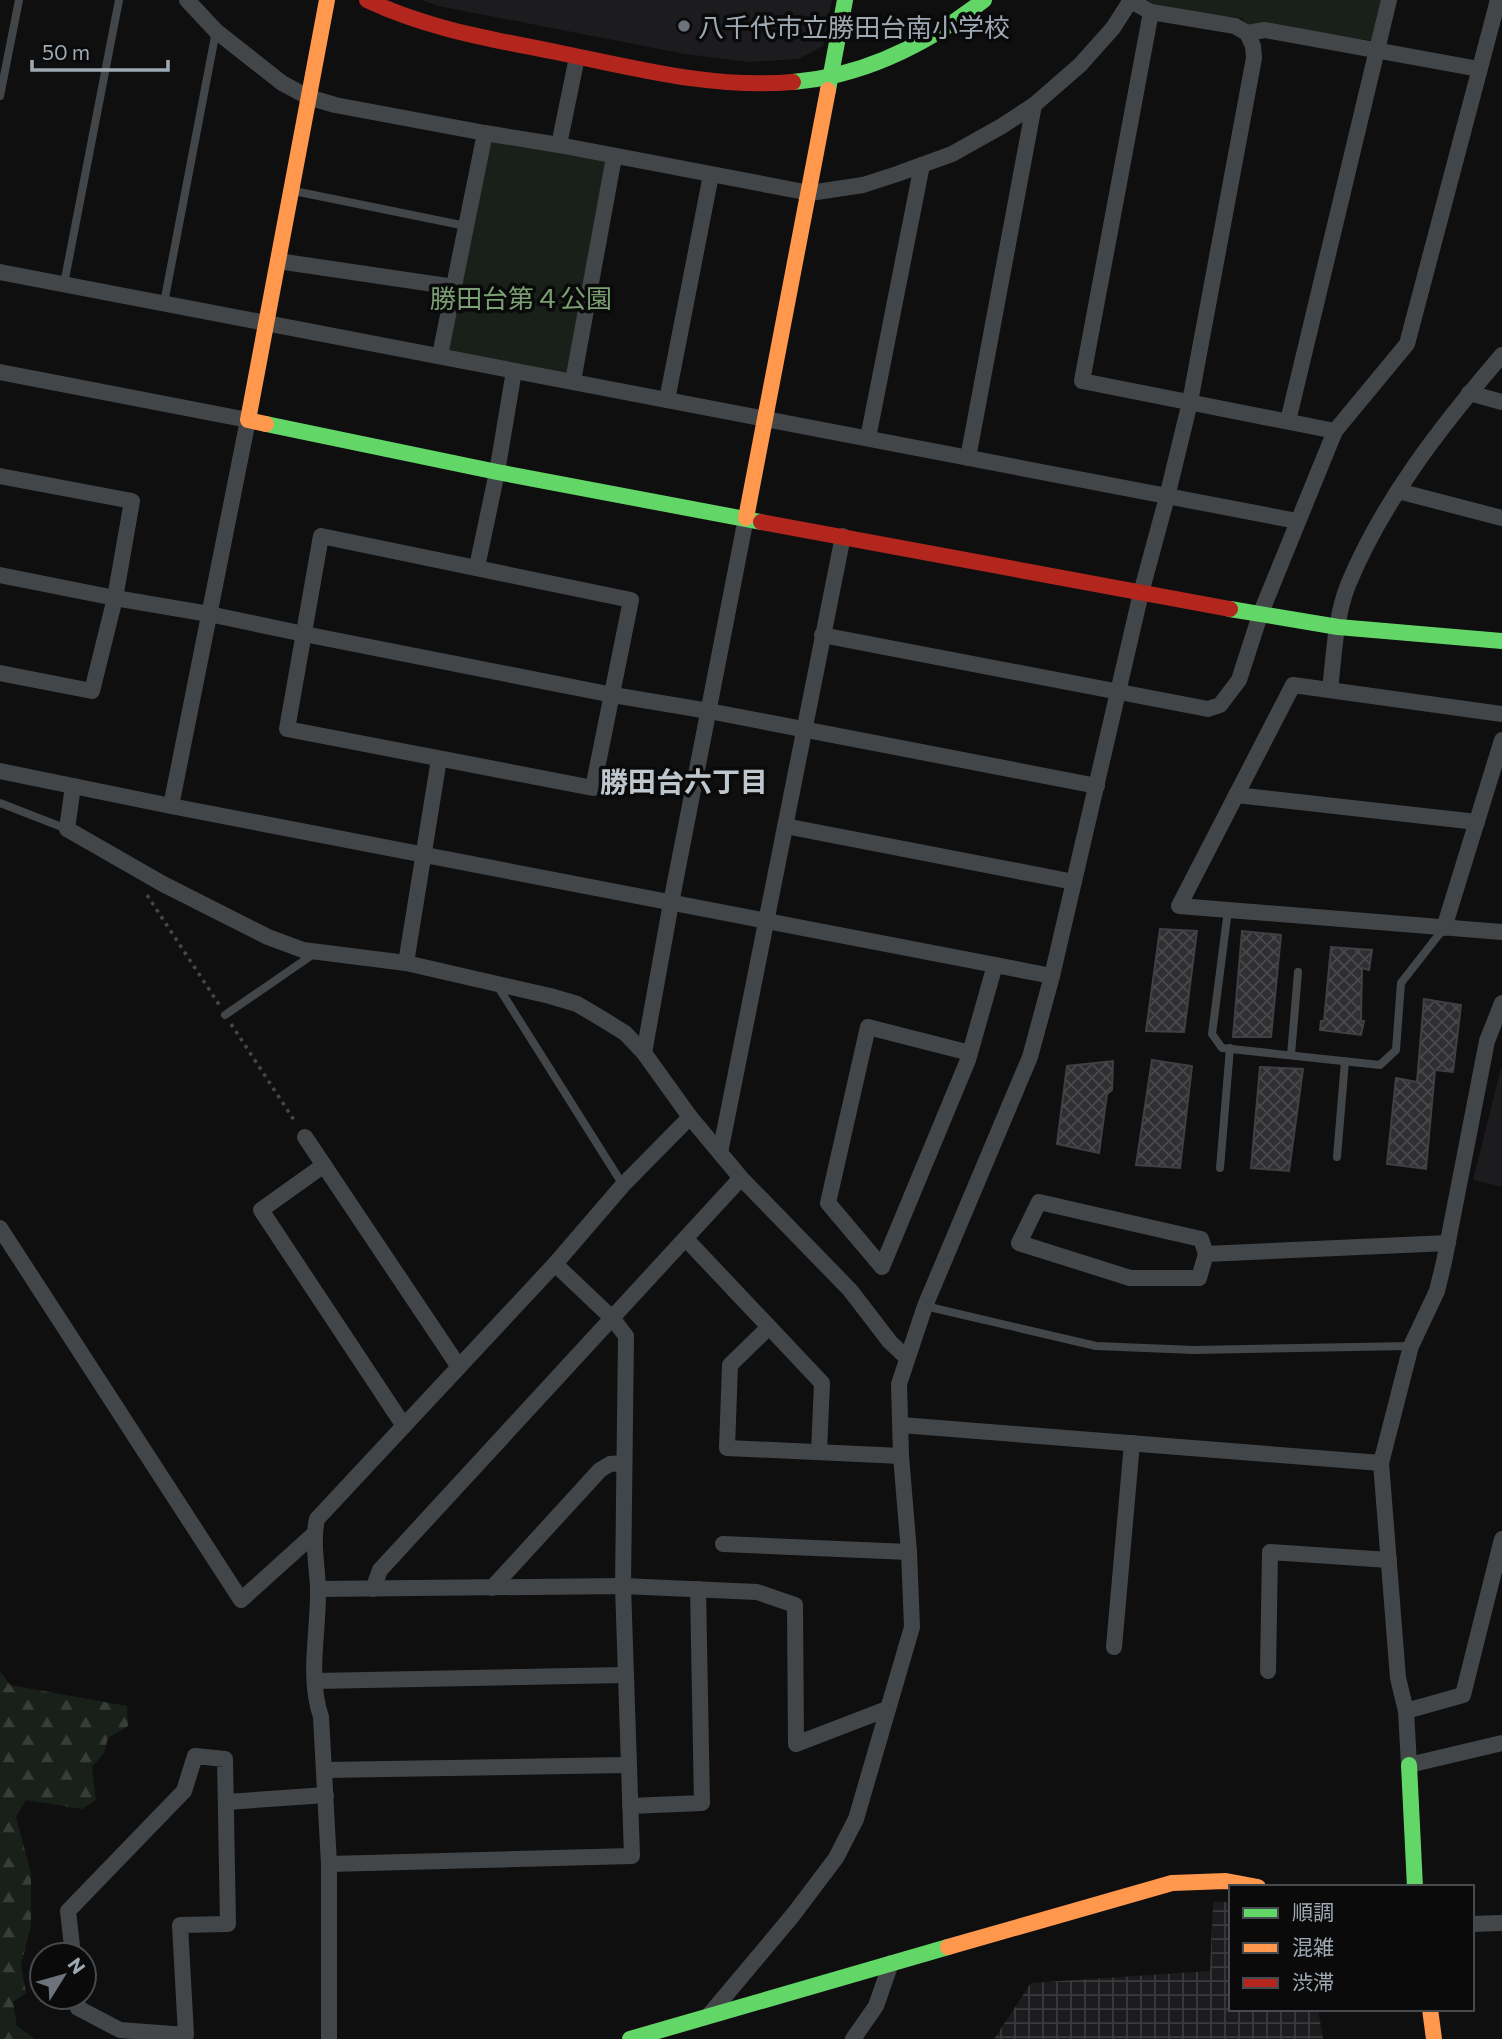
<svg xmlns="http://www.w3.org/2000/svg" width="1502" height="2039" font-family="Commissioner,'Noto Sans JP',sans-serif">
  <defs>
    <pattern id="industrial-grid" width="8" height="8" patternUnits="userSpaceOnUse" patternTransform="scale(1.75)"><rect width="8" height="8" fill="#1c1c1e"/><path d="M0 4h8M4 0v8" fill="none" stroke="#3a3a3c"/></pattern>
    <pattern id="forest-firs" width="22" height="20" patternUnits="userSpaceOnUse" patternTransform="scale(1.75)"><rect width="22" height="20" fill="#19201a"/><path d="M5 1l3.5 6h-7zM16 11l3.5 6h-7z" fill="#373e39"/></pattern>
    <pattern id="building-cross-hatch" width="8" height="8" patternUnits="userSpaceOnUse" patternTransform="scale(1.75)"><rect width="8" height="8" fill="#2f2f32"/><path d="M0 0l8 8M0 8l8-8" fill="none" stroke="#4a4a4d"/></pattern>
  </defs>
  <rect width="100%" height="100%" fill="#0f0f10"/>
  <g fill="#1c1c1e">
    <polygon points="422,0 832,0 823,46 798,59 749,62 685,54 438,6"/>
    <polygon points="1502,1065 1502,1187 1473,1180"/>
  </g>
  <polygon fill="url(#industrial-grid)" points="1213,1902 1231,1902 1231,2009 1318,2009 1323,2039 994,2039 1031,1983 1210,1971"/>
  <polygon fill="url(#forest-firs)" points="0,1671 10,1685 127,1706 128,1726 108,1738 104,1753 92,1767 96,1800 82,1809 26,1800 16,1817 31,1873 31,1925 21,1965 26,1993 13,2002 17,2026 35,2039 0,2039"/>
  <g fill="#19201a">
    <polygon points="1147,0 1381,0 1373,41 1264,24 1248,28 1242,18 1157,7"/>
    <polygon points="485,133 614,157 573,381 441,355"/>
  </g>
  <g fill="url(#building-cross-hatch)" stroke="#3d4144" stroke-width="2">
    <polygon points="1160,929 1197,931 1184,1032 1146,1031"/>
    <polygon points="1242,931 1281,935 1271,1037 1233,1037"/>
    <polygon points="1331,947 1372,950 1369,970 1362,968 1361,1021 1364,1021 1361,1035 1320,1030 1321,1021 1324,1021"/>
    <polygon points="1424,999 1461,1005 1453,1072 1435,1070 1426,1169 1387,1164 1396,1078 1417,1082"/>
    <polygon points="1152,1060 1192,1066 1180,1168 1136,1165"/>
    <polygon points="1113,1061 1112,1090 1107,1094 1099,1153 1057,1144 1067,1066"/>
    <polygon points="1260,1067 1303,1069 1289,1171 1251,1168"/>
  </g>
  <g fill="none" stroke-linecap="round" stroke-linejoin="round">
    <g stroke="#44474a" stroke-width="3.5" stroke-dasharray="3.5 5" stroke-linecap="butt">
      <polyline points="147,895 220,1006"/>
      <polyline points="231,1024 296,1123"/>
    </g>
    <g stroke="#434649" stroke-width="8">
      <polyline points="0,96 19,0"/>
      <polyline points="294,191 466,226"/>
      <polyline points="64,284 119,0"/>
      <polyline points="164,303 216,31"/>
      <polyline points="0,803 67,829"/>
      <polyline points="1228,910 1212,1034 1222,1048 1380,1065 1396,1050 1401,983 1444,928"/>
      <polyline points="497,985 623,1185"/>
      <polyline points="225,1015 315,953"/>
      <polyline points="1291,1055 1298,972"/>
      <polyline points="1337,1157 1345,1061"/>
      <polyline points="1220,1168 1230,1048"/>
      <polyline points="925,1306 1096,1346 1194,1350 1411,1346"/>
    </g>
    <g stroke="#434649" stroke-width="16">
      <polyline points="187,0 216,31 282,83 308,97 335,105 485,133 559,145 810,193 863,185 897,174 952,154 1002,126 1034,105 1080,65 1113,28 1131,0"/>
      <polyline points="1129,0 1151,12 1235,26 1247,33 1265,30 1479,69"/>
      <polyline points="1151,12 1082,381 1335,431"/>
      <polyline points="559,145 577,57"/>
      <polyline points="278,261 454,287"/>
      <polyline points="0,272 1297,521"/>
      <polyline points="440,355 485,133"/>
      <polyline points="0,372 248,420 171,806"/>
      <polyline points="573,381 614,157"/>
      <polyline points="1469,393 1502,402"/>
      <polyline points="667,400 711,175"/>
      <polyline points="1288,421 1389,0"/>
      <polyline points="868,438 922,165"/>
      <polyline points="968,458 1034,105"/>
      <polyline points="0,476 132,501 115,598 92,691 0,673"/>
      <polyline points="1398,491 1502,518"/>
      <polygon points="321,536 631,600 593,788 287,729"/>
      <polyline points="477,567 497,472 514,371"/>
      <polyline points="0,575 115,598 209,614 304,634 613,695 709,711 1097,786"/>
      <polyline points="822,635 1208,709 1220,705 1239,680 1260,615 1335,431 1407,344 1498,0"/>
      <path d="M 1330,690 C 1334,656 1335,618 1348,585 C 1383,500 1442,425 1502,355"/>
      <polyline points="1502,714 1293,685 1179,906 1502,932"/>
      <polyline points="0,771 171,806 1052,976"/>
      <polyline points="73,786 67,829 163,884 268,937 303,950 406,963 550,996 577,1004 604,1020 625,1033 644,1053 690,1117 741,1178 850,1290 890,1342 906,1357"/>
      <polyline points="1236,795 1477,822"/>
      <polyline points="785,826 1074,882"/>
      <polyline points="1444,928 1502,740"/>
      <polyline points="406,963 439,759"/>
      <polyline points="1502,1003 1487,1041 1444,1262 1437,1291 1411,1346 1381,1463 1398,1678 1406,1711 1409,1765 1502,1743"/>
      <polyline points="644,1053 671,903 746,518"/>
      <polyline points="970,1053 868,1027 828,1203 882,1267 968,1060 995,965"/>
      <polyline points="305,1137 459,1367"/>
      <polyline points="720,1153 843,536"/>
      <polyline points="324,1165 261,1210 404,1426"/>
      <polyline points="0,1228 241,1600 313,1535"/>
      <polyline points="686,1239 822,1383 819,1452"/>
      <polyline points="1206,1254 1199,1278 1130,1278 1019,1243 1039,1202 1201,1239 1206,1254 1448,1243"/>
      <polyline points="769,1327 730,1365 727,1448 901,1456"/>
      <polyline points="901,1425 1381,1463"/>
      <polyline points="723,1544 909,1552"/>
      <polyline points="492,1588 600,1470 610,1464 624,1463"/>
      <polyline points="318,1589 623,1586 757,1592 795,1605 796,1744 887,1709"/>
      <polyline points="373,1589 380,1570 741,1178"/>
      <polyline points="1114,1647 1132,1443"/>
      <polyline points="1268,1671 1270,1552 1389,1560"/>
      <polyline points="315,1681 624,1675"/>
      <polyline points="1406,1711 1463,1695 1502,1539"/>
      <polyline points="325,1770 628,1765"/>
      <polyline points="226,1802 326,1795"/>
      <polyline points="630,1806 702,1803 698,1589"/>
      <polyline points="329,1864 632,1856 623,1586 626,1336 613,1319 555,1264"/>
      <polyline points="1472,1924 1502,1923"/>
      <polyline points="73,1955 68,1911 184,1791 195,1756 225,1759 228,1924 180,1925 186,2035 120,2030 78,2008 77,1997"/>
      <polyline points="710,2014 793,1915 836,1858 856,1819 912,1627 909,1552 901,1456 899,1384 925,1306 1030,1057 1052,976 1141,593 1167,497 1190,402 1254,58 1253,46 1247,33"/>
      <path d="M 329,2039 L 329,1864 L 321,1717 C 307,1676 319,1631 318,1588 C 317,1564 312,1542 317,1519 L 555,1264 L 623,1185 L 690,1117"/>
      <polyline points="853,2039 876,2006 891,1963"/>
    </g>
    <g stroke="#63d668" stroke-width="16">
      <path d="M 793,82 C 864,76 929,43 984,0"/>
      <polyline points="828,90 845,0"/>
      <polyline points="266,424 497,472 761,522"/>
      <polyline points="1230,609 1338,627 1502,641"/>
      <polyline points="1409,1765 1415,1887"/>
      <polyline points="630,2039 948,1947"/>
    </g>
    <g stroke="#ff974d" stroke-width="16">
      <polyline points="266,424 248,420 327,0"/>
      <polyline points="746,518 828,90"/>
      <polyline points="948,1947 1172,1883 1226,1881 1258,1887"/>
      <polyline points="1430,2009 1434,2039"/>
    </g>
    <g stroke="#b3261e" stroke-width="16">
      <path d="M 367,0 C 428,29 491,39 556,52 C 635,68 712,89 793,82"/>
      <polyline points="761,522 1230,609"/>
    </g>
  </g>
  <circle fill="#6c737a" stroke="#0a0a0b" stroke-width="2.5" cx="684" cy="26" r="7"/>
  <g text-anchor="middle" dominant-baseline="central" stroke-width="7" stroke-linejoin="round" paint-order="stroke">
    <g font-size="26" fill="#9ea9b3" stroke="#0a0a0b" text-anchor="start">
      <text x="698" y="26">八千代市立勝田台南小学校</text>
    </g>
    <g font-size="26" fill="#7aa073" stroke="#0a0a0b">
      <text x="521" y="297">勝田台第４公園</text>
    </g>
    <g font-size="28" font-weight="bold" fill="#bfc7ce" stroke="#0a0a0b">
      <text x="684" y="781">勝田台六丁目</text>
    </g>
  </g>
  <rect x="1229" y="1885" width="245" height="126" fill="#0a0a0b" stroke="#454a4e" stroke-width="2"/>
  <rect x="1243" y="1908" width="35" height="10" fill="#63d668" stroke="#454a4e" stroke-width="2"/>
  <text x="1292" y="1920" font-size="21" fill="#9ea9b3">順調</text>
  <rect x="1243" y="1943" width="35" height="10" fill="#ff974d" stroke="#454a4e" stroke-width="2"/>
  <text x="1292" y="1955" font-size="21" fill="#9ea9b3">混雑</text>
  <rect x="1243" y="1978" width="35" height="10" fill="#b3261e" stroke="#454a4e" stroke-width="2"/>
  <text x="1292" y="1990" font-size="21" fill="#9ea9b3">渋滞</text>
  <g transform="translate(63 1976) rotate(53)"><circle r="33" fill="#0a0a0b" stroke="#454a4e" stroke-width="2"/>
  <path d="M0-5L12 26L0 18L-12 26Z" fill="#6c737a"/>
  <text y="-10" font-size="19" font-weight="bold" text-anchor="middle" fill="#9ea9b3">N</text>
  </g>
  <path d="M32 60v10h136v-10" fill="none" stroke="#9ea9b3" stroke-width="3.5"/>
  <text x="42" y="60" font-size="21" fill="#9ea9b3" stroke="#0a0a0b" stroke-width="5" paint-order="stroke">50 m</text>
</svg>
